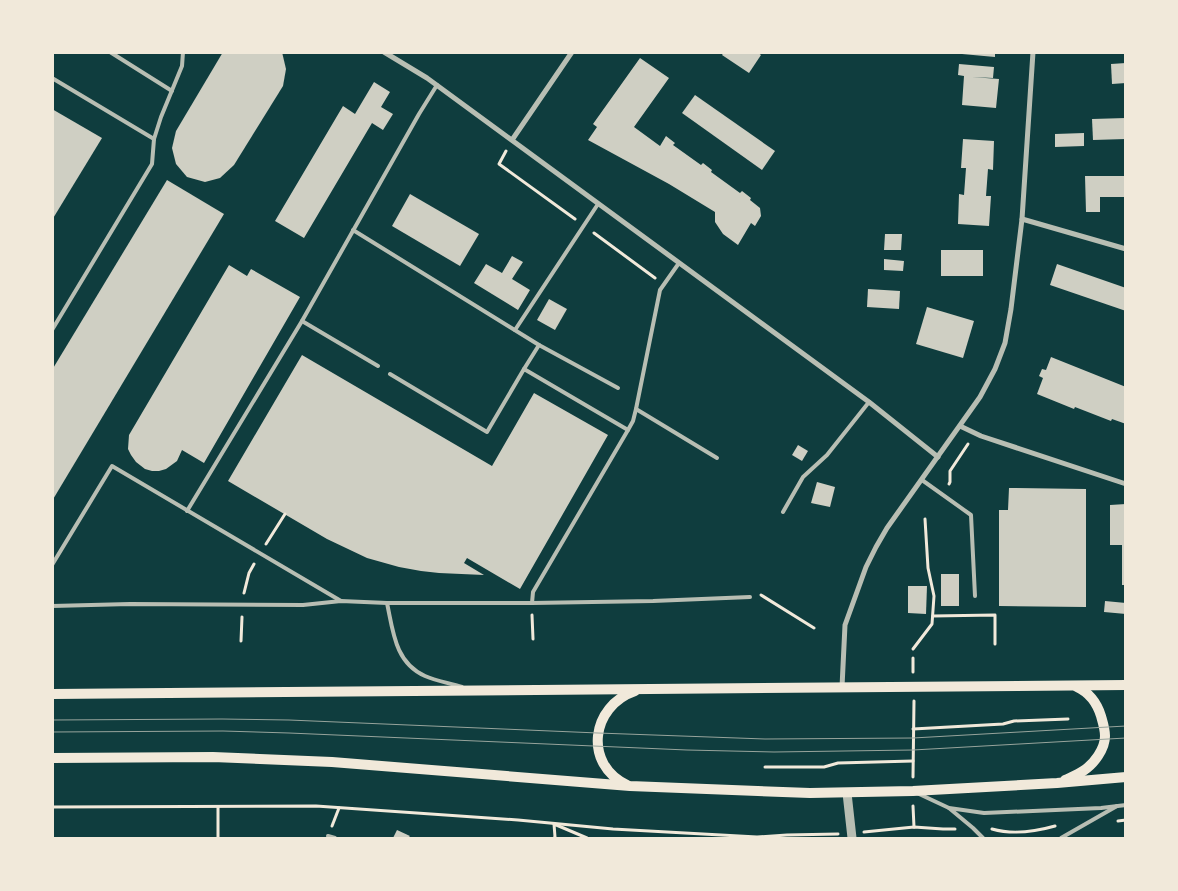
<svg xmlns="http://www.w3.org/2000/svg" width="1178" height="891" font-family="'DM Sans',sans-serif">
  <rect width="100%" height="100%" fill="#0f3d3e"/>
  <g fill="#cfcfc3">
    <polygon points="223,52 282,52 286,69 283,86 234,165 220,178 205,182 187,177 176,164 172,148 176,131"/>
    <polygon points="724,52 757,52 761,55 749,73 722,55"/>
    <polygon points="962,52 995,52 995,57 962,54"/>
    <polygon points="640,58 669,78 634,127 660,146 666,136 675,143 673,145 701,165 703,163 712,170 711,172 740,193 742,191 751,198 750,200 760,208 761,216 755,226 751,223 738,245 723,234 715,222 715,212 669,184 588,140 597,127 593,124"/>
    <polygon points="1126,63 1126,83 1112,84 1111,64"/>
    <polygon points="959,64 994,67 993,78 972,77 999,79 996,108 962,105 964,76 958,75"/>
    <polygon points="374,82 390,92 381,107 393,114 383,130 372,123 304,238 275,221 343,106 355,114"/>
    <polygon points="695,95 775,151 762,170 682,113"/>
    <polygon points="52,109 102,138 52,220"/>
    <polygon points="1126,118 1126,139 1093,140 1092,119"/>
    <polygon points="1084,133 1084,146 1055,147 1055,134"/>
    <polygon points="963,139 994,141 993,170 988,169 986,196 991,196 989,226 958,224 959,194 964,195 966,168 961,168"/>
    <polygon points="1085,176 1126,176 1126,197 1100,197 1100,212 1086,212"/>
    <polygon points="167,180 224,214 52,501 52,370"/>
    <polygon points="410,194 479,234 460,266 392,226"/>
    <polygon points="885,234 902,234 901,250 884,250"/>
    <rect x="941" y="250" width="42" height="26"/>
    <polygon points="512,256 523,262 512,279 530,290 518,310 474,283 486,264 502,273"/>
    <polygon points="884,259 904,261 903,271 884,270"/>
    <polygon points="1057,264 1126,288 1126,311 1050,285"/>
    <polygon points="229,265 247,276 251,269 300,297 204,463 182,450 177,461 166,469 159,471 152,471 145,469 136,462 131,455 128,449 129,435"/>
    <polygon points="868,289 900,291 899,309 867,307"/>
    <polygon points="549,299 567,309 555,330 537,320"/>
    <polygon points="927,307 974,321 963,358 916,344"/>
    <polygon points="302,355 492,466 534,393 608,435 520,589 467,558 464,563 484,575 439,573 421,571 399,567 367,558 327,539 228,481"/>
    <polygon points="1051,357 1126,387 1126,424 1112,419 1111,421 1075,407 1074,409 1037,394 1043,378 1039,376 1042,369 1046,370"/>
    <polygon points="798,445 808,451 802,461 792,455"/>
    <polygon points="817,482 835,487 830,507 811,503"/>
    <polygon points="1009,488 1086,489 1086,607 999,606 999,510 1008,510"/>
    <polygon points="1126,504 1126,585 1122,585 1122,545 1110,545 1110,505"/>
    <rect x="941" y="574" width="18" height="32"/>
    <polygon points="908,586 927,586 926,614 908,613"/>
    <polygon points="1105,601 1126,603 1126,614 1104,612"/>
    <polygon points="397,830 410,836 408,838 393,838"/>
  </g>
  <g fill="none" stroke-linecap="round" stroke-linejoin="round">
    <g stroke="#f1e9da" stroke-width="3">
      <polyline points="506,151 499,164 575,219"/>
      <polyline points="594,233 655,278"/>
      <polyline points="949,484 950,482 950,471 968,444"/>
      <polyline points="266,544 285,514"/>
      <polyline points="244,593 249,573 254,564"/>
      <polyline points="761,595 814,628"/>
      <polyline points="532,615 533,639"/>
      <polyline points="933,616 995,615 995,644"/>
      <polyline points="241,641 242,617"/>
      <polyline points="913,649 932,624 934,596 928,568 925,519"/>
      <polyline points="913,658 913,672"/>
      <polyline points="913,729 1003,724 1014,721 1068,719"/>
      <polyline points="765,767 824,767 838,763 913,761"/>
      <polyline points="913,777 914,701"/>
      <polyline points="913,806 914,827"/>
      <polyline points="52,807 316,806 518,820 613,829 757,837 787,835 838,834"/>
      <polyline points="218,807 218,838"/>
      <polyline points="1118,821 1126,820"/>
      <polyline points="332,826 339,808"/>
      <path d="M 992,829 C 1013,835 1034,832 1055,826"/>
      <polyline points="864,832 914,827 943,829 955,829"/>
      <polyline points="554,838 555,837 554,824 587,838"/>
    </g>
    <g stroke="#b8beb3" stroke-width="4">
      <polyline points="110,52 172,91"/>
      <polyline points="52,78 154,139"/>
      <polyline points="353,230 539,345 524,369"/>
      <polyline points="302,321 419,114 437,85"/>
      <polyline points="52,330 152,164 154,139 161,117 182,66 183,52"/>
      <polyline points="515,330 598,204"/>
      <polyline points="539,345 618,388"/>
      <polyline points="636,409 717,458"/>
      <polyline points="628,430 633,421 636,409 660,290 679,263"/>
      <polyline points="922,480 971,515 975,596"/>
      <polyline points="187,511 302,321 378,366"/>
      <polyline points="783,512 803,477 827,455 869,402"/>
      <polyline points="52,565 112,466 341,601"/>
      <path d="M 387,603 C 393,631 395,663 425,676 C 436,681 450,683 462,687"/>
      <polyline points="532,603 653,601 750,597"/>
      <polyline points="52,606 130,604 303,605 341,601 387,603 532,603 533,592 628,430 524,369 487,432 390,374"/>
      <polyline points="917,793 949,808 984,813 1101,808 1126,805"/>
      <polyline points="949,808 973,828 983,838"/>
      <polyline points="328,836 335,838"/>
      <polyline points="1061,838 1117,806"/>
    </g>
    <g stroke="#b8beb3" stroke-width="5">
      <polyline points="384,52 427,78 869,402 938,457"/>
      <polyline points="512,140 572,52"/>
      <polyline points="1022,219 1126,249"/>
      <polyline points="960,426 981,436 1126,484"/>
      <polyline points="842,687 845,625 866,567 876,547 887,528 980,397 995,369 1005,343 1011,309 1022,219 1033,52"/>
    </g>
    <polyline stroke="#b8beb3" stroke-width="9" points="847,793 852,838"/>
    <g stroke="#f1e9da" stroke-width="10">
      <polyline points="52,694 1126,685"/>
      <polyline points="52,758 213,757 332,762 630,786 810,793 913,791 1057,783 1126,777"/>
      <path d="M 1065,780 C 1071,777 1077,775 1083,771 C 1094,764 1105,749 1105,736 C 1105,729 1103,723 1101,716 C 1097,703 1090,693 1077,687"/>
      <path d="M 627,785 C 583,764 591,706 635,691"/>
    </g>
    <g stroke="#97a49c" stroke-width="1">
      <polyline points="52,720 222,719 289,720 598,733 765,739 913,738 1126,726"/>
      <polyline points="52,732 223,731 289,733 687,750 774,752 913,750 1126,738"/>
    </g>
  </g>
  <rect width="1178" height="891" fill="none" stroke="#f1e9da" stroke-width="108"/>
</svg>
